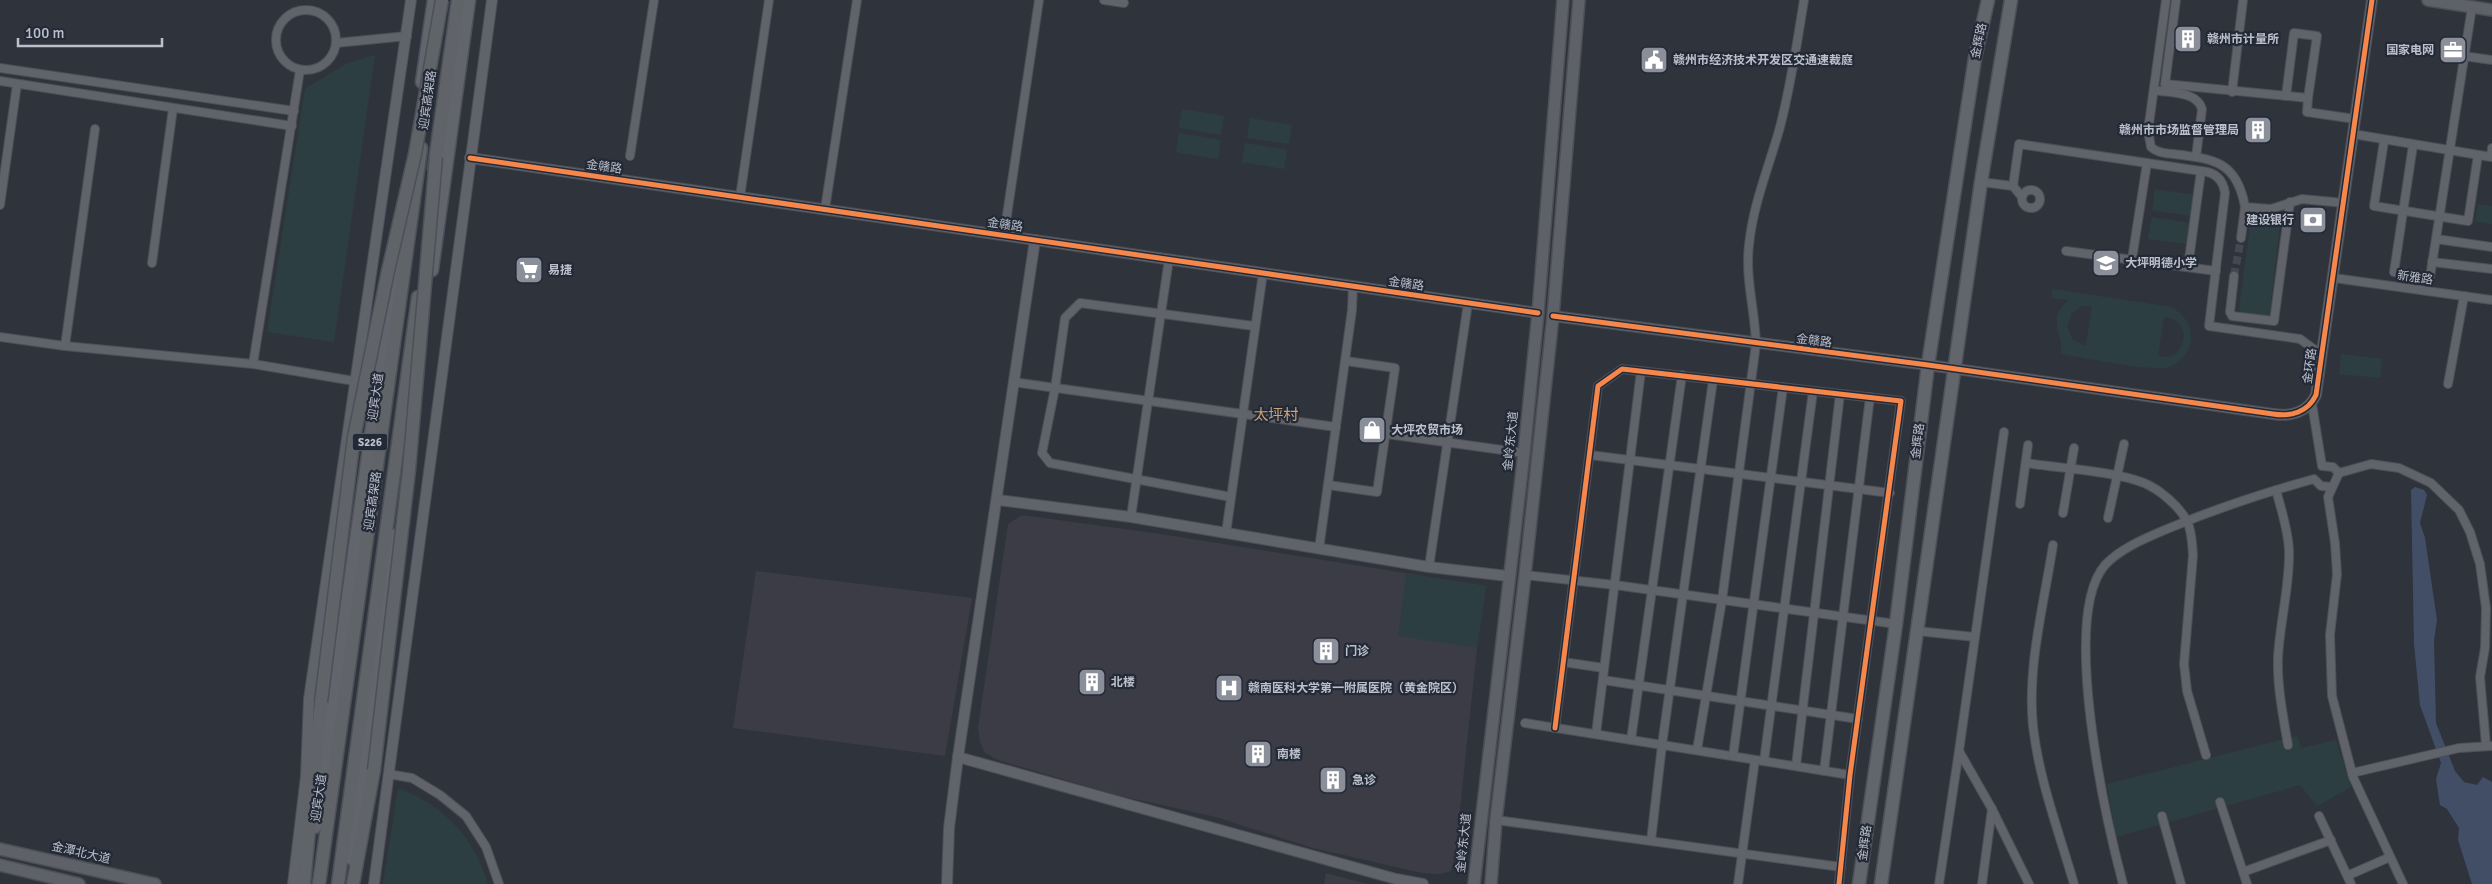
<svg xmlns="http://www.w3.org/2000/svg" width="2492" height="884" font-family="Signika,'Noto Sans SC',sans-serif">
  <rect width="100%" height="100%" fill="#2f343c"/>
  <g fill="#3c3c47">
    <polygon points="1022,515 1160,534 1486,586 1477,648 1455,856 1451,871 1440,874 1422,873 1313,848 1216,817 1112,794 998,760 985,753 980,742 978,728 1008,524"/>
    <polygon points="756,571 972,598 945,756 733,728"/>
    <polygon points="1326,873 1367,884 1324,884"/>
  </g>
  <g fill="#2d3e42" fill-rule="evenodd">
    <polygon points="375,55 334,342 267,332 305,89 346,64"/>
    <polygon points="1182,109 1224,116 1221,135 1179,128"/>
    <polygon points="1250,118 1292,125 1289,144 1247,138"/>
    <polygon points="1179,133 1221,140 1218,159 1176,152"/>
    <polygon points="1245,143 1287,150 1284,169 1242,162"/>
    <polygon points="2155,189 2194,195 2191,216 2152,210"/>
    <polygon points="2478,204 2492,206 2492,224 2475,221"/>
    <polygon points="2260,214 2281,216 2269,318 2243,314 2239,309 2251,220"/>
    <polygon points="2152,217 2190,223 2187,244 2148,239"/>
    <path d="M 2053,289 L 2171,307 C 2183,313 2191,324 2191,338 C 2190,351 2181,363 2169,367 C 2152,372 2082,357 2061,354 C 2064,332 2045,320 2069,300 L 2051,298 ZM 2082,306 L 2092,306 L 2086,346 L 2073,340 L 2067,327 L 2071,314 ZM 2164,317 C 2195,317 2187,365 2158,356 Z"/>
    <polygon points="2341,354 2382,359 2380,378 2339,374"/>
    <polygon points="1406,574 1486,586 1477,648 1398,636"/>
    <polygon points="2297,736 2301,748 2336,740 2351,787 2317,806 2300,785 2116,837 2107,784"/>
    <path d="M 398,789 L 401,789 C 445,807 474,838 488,884 L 383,884 Z"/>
  </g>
  <polygon fill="#424e66" points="2415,487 2424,490 2427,495 2420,523 2425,538 2437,620 2434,640 2436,723 2455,771 2464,782 2477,785 2483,777 2492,782 2492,884 2472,884 2458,840 2459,828 2447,809 2440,805 2436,779 2441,763 2420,705 2414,644 2411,490"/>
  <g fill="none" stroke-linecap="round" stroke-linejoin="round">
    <polyline stroke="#444951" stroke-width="8" stroke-dasharray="8 4" stroke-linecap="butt" points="2234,276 2241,238"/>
    <defs>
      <g id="minor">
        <polyline points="1104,0 1124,3"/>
        <path d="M 2166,0 L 2148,131 L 2151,147 C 2157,153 2165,153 2173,154 C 2214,159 2237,161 2245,207 L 2271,209 L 2302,199 L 2344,203"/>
        <polyline points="2176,0 2165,84 2308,98 2307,112 2355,119"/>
        <circle cx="306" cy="40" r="30"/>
        <polyline points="336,43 407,36"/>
        <polyline points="2464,56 2492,60"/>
        <polyline points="0,68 294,111"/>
        <polyline points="0,81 292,126"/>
        <path d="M 2154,90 C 2169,93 2197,91 2202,109 L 2196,157"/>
        <polyline points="2232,92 2243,0"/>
        <polyline points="2286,96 2294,33 2317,36 2308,98"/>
        <polyline points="2353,134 2491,157 2492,148"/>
        <polyline points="2384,141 2374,206 2468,221 2478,155"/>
        <polyline points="2413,145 2394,272 2430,277 2472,7"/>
        <polyline points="630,156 654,0"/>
        <path d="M 2201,171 C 2215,172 2223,179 2225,193 L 2209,326 L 2300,339 L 2322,355"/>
        <polyline points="1981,182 2013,186 2022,197"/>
        <polyline points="2013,186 2019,144 2201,171 2188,267"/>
        <circle cx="2031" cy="199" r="9"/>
        <polyline points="740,197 769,0"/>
        <polyline points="0,205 17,84"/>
        <polyline points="825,209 857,0"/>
        <polyline points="1004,235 1039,0"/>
        <polyline points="2241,238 2245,207"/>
        <polyline points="2436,239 2492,247"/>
        <polyline points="2066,251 2216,271"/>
        <polyline points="2132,259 2147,163"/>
        <polyline points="2432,262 2492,269"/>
        <polyline points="152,263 173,108"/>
        <polyline points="2234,276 2230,312 2232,316 2274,321 2290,202"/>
        <polyline points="2334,278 2492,300"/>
        <polyline points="0,337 65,346 253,364 354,381"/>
        <polyline points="65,346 95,129"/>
        <polyline points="253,364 300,70"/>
        <polyline points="1013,382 1336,427"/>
        <polyline points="2448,384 2464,296"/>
        <polyline points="2312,404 2322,466 2333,467 2339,473"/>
        <polyline points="2004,432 1959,751 1992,809 2029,884"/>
        <polyline points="1387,434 1524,453"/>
        <polyline points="1590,455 1890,493"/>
        <path d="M 2026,463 C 2059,468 2114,471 2144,483 C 2159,489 2179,506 2187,521 C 2192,531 2192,544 2193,555 L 2184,664 L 2187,691 L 2206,755"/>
        <polyline points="2339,473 2328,497 2335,543 2337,574 2330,635 2332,696 2353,777 2403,884"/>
        <polyline points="2339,473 2371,464 2399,468 2431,483 2459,510 2470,532 2480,564 2486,608 2485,648 2480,677 2486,745"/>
        <polyline points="1328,485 1377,492 1395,368 1346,361"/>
        <path d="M 2276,490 C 2281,509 2288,529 2289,550 C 2290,586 2280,621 2278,657 C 2277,686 2283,716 2288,745"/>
        <polyline points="1231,497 1050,463 1042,453 1055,388 1065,318 1080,303 1254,326"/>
        <polyline points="2020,504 2028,445"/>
        <polyline points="2063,513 2074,448"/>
        <polyline points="1131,517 1169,259"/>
        <polyline points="2108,518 2124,444"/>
        <polyline points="1226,533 1263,273"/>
        <path d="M 2053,545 C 2044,604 2027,666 2033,726 C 2039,780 2059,832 2074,884"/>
        <polyline points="1319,549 1352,310 1353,286"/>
        <polyline points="1429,567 1468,303"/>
        <polyline points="1525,575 1615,585 1896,624"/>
        <polyline points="1917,631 1975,637"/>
        <polyline points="1563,662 1604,668"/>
        <polyline points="1603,680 1858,719"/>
        <polyline points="1525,723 1850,775"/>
        <polyline points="1555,728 1598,386 1622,369 1901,401 1850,775 1839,884"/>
        <polyline points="1596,734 1641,371"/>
        <polyline points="1631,740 1682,375"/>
        <path d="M 1697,750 L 1722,600 L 1756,344 C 1755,310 1745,279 1749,245 C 1753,204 1769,167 1780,127 C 1791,85 1797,43 1804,0"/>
        <polyline points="1733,756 1783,387"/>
        <polyline points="1764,761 1813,391"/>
        <polyline points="1796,766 1840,394"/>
        <polyline points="1824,771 1870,397"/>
        <polyline points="2352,773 2459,748 2492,746"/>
        <polyline points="388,774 412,778 440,795 466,816 486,847 499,884"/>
        <polyline points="2220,802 2247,884"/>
        <polyline points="2162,816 2181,884"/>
        <polyline points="2319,816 2351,884"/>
        <polyline points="1496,820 1841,867"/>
        <polyline points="1651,841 1662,745 1713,380"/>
        <polyline points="2243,872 2331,840"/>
        <polyline points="2349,875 2390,857"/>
        <polyline points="1738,884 1755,760"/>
        <polyline points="1939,884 1959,751"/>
        <polyline points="1982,884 1992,809"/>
        <path d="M 2123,884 C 2106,820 2060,617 2105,565 C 2121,548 2146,538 2167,529 C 2215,509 2263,493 2314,479 L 2321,486 L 2332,487"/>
      </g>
      <g id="tertiary">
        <polyline points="470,158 1538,313"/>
        <path d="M 1553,316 L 1928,365 L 2273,414 C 2291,417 2308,412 2316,395 L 2372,0"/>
        <polyline points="998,500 1131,517 1429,567 1508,576"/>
        <polyline points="958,757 1396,879 1423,884"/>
        <polyline points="293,884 306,776 309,699 411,0"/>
        <polyline points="374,884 492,0"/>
        <polyline points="947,884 949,828 958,757 1035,240"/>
      </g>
      <g id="secondary">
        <polyline points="2428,0 2492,10"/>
        <polyline points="0,849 155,884"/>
        <polyline points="0,865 79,884"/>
        <polyline points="1474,884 1524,453 1538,313 1563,0"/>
        <polyline points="1491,884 1496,820 1525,575 1553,316 1579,0"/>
      </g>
      <g id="primary">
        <polyline points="422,82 434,0"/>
        <polyline points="432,270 469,0"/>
        <polyline points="315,827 397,252"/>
        <polyline points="352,859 396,535"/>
        <polyline points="1859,884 1896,624 1928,365 1975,58 1988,0"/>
        <polyline points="1881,884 1981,182 2011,0"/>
      </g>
      <g id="trunk">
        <polyline points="434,168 458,0"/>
        <polyline points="304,884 321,702"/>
        <polyline points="319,884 421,148"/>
        <polyline points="338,884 418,297"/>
        <polyline points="353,884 374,770"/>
      </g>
    </defs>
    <use href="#minor" stroke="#4c4f55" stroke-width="10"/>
    <use href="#tertiary" stroke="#4c4f55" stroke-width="12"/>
    <use href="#secondary" stroke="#4c4f55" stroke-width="14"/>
    <use href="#primary" stroke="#4d5158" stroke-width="15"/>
    <use href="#trunk" stroke="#4c5058" stroke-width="15"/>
    <use href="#minor" stroke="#60636a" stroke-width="8"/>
    <use href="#tertiary" stroke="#60636a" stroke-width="10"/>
    <use href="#secondary" stroke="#5e6168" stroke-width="11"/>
    <use href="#primary" stroke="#62656c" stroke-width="12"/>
    <use href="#trunk" stroke="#606368" stroke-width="12"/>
    <defs>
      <g id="trunk-bridge">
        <polyline points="321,702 354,437 388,271 415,154 442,0"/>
        <polyline points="374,770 409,470 436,157"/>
      </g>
    </defs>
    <use href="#trunk-bridge" stroke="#4c5058" stroke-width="15" stroke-linecap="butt"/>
    <use href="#trunk-bridge" stroke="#606368" stroke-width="12"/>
    <defs>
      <g id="cycleway">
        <polyline points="470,158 1538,313"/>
        <path d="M 1553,316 L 1928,365 L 2273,414 C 2291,417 2308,412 2316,395 L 2372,0"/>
        <polyline points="1555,728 1598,386 1622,369 1901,401 1850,775 1839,884"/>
      </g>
    </defs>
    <use href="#cycleway" stroke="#232a37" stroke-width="8"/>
    <use href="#cycleway" stroke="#f5874c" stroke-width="5"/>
  </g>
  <defs>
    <symbol id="building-square" viewBox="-11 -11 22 22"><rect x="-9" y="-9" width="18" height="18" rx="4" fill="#8b8f99" stroke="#232a37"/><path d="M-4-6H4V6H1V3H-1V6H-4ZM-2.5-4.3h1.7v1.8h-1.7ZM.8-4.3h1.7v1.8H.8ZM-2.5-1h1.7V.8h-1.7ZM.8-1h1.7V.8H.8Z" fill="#fff"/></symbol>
    <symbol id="office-square" viewBox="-11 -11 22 22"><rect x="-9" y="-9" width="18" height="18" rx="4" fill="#8b8f99" stroke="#232a37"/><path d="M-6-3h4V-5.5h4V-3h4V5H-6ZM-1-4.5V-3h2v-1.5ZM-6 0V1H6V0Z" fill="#fff"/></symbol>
    <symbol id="civic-square" viewBox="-11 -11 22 22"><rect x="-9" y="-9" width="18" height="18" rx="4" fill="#8b8f99" stroke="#232a37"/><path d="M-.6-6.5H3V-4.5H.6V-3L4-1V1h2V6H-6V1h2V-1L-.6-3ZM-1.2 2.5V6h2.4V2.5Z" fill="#fff"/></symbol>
    <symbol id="bank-square" viewBox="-11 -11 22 22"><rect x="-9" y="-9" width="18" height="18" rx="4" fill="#8b8f99" stroke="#232a37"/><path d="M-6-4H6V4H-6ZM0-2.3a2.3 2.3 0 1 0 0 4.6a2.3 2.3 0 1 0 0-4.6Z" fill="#fff"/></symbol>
    <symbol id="school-square" viewBox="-11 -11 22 22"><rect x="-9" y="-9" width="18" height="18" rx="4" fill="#8b8f99" stroke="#232a37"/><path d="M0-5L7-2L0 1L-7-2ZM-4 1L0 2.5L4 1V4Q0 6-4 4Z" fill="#fff"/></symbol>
    <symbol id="supermarket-square" viewBox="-11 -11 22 22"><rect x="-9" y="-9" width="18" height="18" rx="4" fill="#8b8f99" stroke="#232a37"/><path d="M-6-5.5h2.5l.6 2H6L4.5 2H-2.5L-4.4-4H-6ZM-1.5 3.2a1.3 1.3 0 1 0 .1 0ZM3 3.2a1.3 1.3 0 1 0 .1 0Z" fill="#fff"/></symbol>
    <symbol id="shop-square" viewBox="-11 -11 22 22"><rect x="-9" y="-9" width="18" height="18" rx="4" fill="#8b8f99" stroke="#232a37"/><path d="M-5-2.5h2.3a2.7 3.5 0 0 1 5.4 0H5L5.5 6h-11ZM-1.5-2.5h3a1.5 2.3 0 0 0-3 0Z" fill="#fff"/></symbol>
    <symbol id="hospital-square" viewBox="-11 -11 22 22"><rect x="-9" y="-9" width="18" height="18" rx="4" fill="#8b8f99" stroke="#232a37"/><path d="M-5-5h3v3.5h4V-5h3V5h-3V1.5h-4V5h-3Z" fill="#fff"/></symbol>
  </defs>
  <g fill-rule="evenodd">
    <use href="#building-square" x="2172" y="23" width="32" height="32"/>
    <use href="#office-square" x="2437" y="34" width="32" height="32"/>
    <use href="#civic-square" x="1638" y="44" width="32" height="32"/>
    <use href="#building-square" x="2242" y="114" width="32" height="32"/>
    <use href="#bank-square" x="2297" y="204" width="32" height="32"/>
    <use href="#school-square" x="2090" y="247" width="32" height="32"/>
    <use href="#supermarket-square" x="513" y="254" width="32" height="32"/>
    <use href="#shop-square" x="1356" y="414" width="32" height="32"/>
    <use href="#building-square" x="1310" y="635" width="32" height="32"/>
    <use href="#building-square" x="1076" y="666" width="32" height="32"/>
    <use href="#hospital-square" x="1213" y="672" width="32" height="32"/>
    <use href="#building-square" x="1242" y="738" width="32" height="32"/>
    <use href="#building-square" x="1317" y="764" width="32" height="32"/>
  </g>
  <g text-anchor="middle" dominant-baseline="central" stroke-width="4.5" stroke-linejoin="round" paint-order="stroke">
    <rect fill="#232a37" stroke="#8e939f" stroke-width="1" x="352.5" y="433.5" width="35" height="17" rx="4"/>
    <g font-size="11" font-weight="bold" fill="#bcc0cb">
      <text x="370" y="442">S226</text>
    </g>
    <g font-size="12" font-weight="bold" fill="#bcc0cb" stroke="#232a37" text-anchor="start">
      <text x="2207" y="39">赣州市计量所</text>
      <text x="2434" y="50" text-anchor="end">国家电网</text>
      <text x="1673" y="60">赣州市经济技术开发区交通速裁庭</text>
      <text x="2239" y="130" text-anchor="end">赣州市市场监督管理局</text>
      <text x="2294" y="220" text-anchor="end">建设银行</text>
      <text x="2125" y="263">大坪明德小学</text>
      <text x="548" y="270">易捷</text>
      <text x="1391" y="430">大坪农贸市场</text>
      <text x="1345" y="651">门诊</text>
      <text x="1111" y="682">北楼</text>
      <text x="1248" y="688">赣南医科大学第一附属医院（黄金院区）</text>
      <text x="1277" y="754">南楼</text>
      <text x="1352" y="780">急诊</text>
    </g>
    <g font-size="12" fill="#bcc0cb" stroke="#232a37">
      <text transform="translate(1979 41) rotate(-78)">金辉路</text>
      <text transform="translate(428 100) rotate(-82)">迎宾高架路</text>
      <text transform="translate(604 167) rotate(8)">金赣路</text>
      <text transform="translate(1005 225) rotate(8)">金赣路</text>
      <text transform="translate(2415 278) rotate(8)">新雅路</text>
      <text transform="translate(1406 284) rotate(8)">金赣路</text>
      <text transform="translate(1814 341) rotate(7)">金赣路</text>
      <text transform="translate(2310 366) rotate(-82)">金环路</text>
      <text transform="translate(376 397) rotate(-82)">迎宾大道</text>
      <text transform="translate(1511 441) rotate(-84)">金岭东大道</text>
      <text transform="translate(1918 441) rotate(-83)">金辉路</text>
      <text transform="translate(373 501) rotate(-82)">迎宾高架路</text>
      <text transform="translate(319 798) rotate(-82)">迎宾大道</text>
      <text transform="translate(1464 843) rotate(-84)">金岭东大道</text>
      <text transform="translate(1865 843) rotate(-82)">金辉路</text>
      <text transform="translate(81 853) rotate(13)">金潭北大道</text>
    </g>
    <g font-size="15" fill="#cda175" stroke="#232a37">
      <text x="1276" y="415">太坪村</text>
    </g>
  </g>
  <path d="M18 38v8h144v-8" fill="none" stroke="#bcc0cb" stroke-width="2.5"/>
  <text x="25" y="38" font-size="15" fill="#bcc0cb" stroke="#232a37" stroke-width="4" paint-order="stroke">100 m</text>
</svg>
